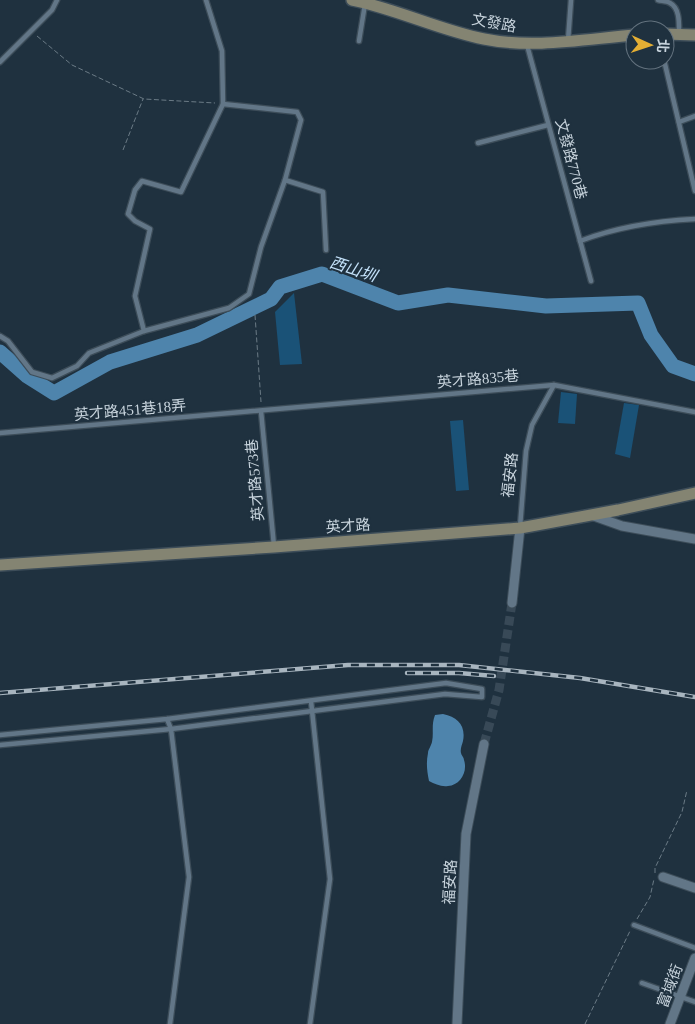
<svg xmlns="http://www.w3.org/2000/svg" width="695" height="1024" font-family="'Times New Roman','Noto Sans TC',serif">
  <rect width="100%" height="100%" fill="#1f313f"/>
  <path fill="#4e84ac" d="M 443,714 C 458,717 466,726 463,741 C 462,745 460,749 461,753 C 461,755 464,757 464,760 C 468,772 460,785 448,786 C 441,787 435,784 429,781 C 427,771 426,763 428,753 C 428,750 431,746 432,742 C 434,733 431,725 435,715 Z"/>
  <g fill="none" stroke-linecap="round" stroke-linejoin="round">
    <polyline stroke="#4e84ac" stroke-width="15" points="0,352 27,376 54,393 110,362 197,335 271,299 280,287 322,274 398,303 448,295 546,306 638,303 651,335 673,366 695,374"/>
  </g>
  <g fill="#1a5277">
    <polygon points="294,293 302,364 280,365 275,312"/>
    <polygon points="561,392 577,394 575,424 558,423"/>
    <polygon points="624,403 639,405 630,458 615,454"/>
    <polygon points="463,420 469,490 456,491 450,421"/>
  </g>
  <g fill="none" stroke-linecap="round" stroke-linejoin="round">
    <polyline stroke="#384957" stroke-width="9" stroke-dasharray="9 4.5" stroke-linecap="butt" points="484,744 499,690 512,603"/>
    <defs>
      <g id="lane">
        <path d="M 658,0 C 662,1 667,1 670,3 C 680,8 679,24 679,33"/>
        <polyline points="359,41 365,4"/>
        <polyline points="568,41 571,0"/>
        <polyline points="527,45 591,281"/>
        <polyline points="664,60 695,191"/>
        <polyline points="0,62 52,10 57,0"/>
        <polyline points="679,122 695,116"/>
        <polyline points="478,143 548,125"/>
        <polyline points="285,180 323,192 326,250"/>
        <path d="M 580,241 C 617,227 655,221 695,219"/>
        <polyline points="144,331 135,296 150,229 135,221 128,214 135,190 142,181 181,192 223,104 222,51 206,0"/>
        <polyline points="0,336 8,341 32,372 52,378 77,366 89,353 144,331 229,308 249,294 261,247 285,180 301,120 297,112 223,104"/>
        <polyline points="261,411 274,546"/>
        <polyline points="0,433 554,385 695,412"/>
        <polyline points="520,527 526,451 532,425 554,385"/>
        <polyline points="167,719 171,729 189,877 170,1024"/>
        <polyline points="0,735 167,719 446,683 482,689 482,697 445,694 171,729 0,745"/>
        <polyline points="634,925 695,948"/>
        <polyline points="642,983 695,1002"/>
        <polyline points="310,1024 330,879 311,701"/>
      </g>
      <g id="street">
        <polyline points="591,515 622,526 695,539"/>
        <polyline points="512,603 520,528"/>
        <polyline points="663,877 695,888"/>
        <polyline points="457,1024 466,834 484,744"/>
        <polyline points="670,1024 695,958"/>
      </g>
      <g id="secondary">
        <path d="M 352,0 C 397,9 439,30 484,39 C 533,49 585,39 635,35"/>
        <polyline points="665,34 695,35"/>
        <polyline points="0,565 274,547 520,528 618,510 695,493"/>
      </g>
    </defs>
    <use href="#lane" stroke="#3d4d59" stroke-width="7"/>
    <use href="#street" stroke="#3d4d59" stroke-width="11"/>
    <use href="#secondary" stroke="#3d4d59" stroke-width="14"/>
    <g stroke="#6b7b86" stroke-width="1" stroke-dasharray="5 2.5" stroke-linecap="butt">
      <polyline points="37,36 72,65 144,99 215,103"/>
      <polyline points="123,150 143,99"/>
      <polyline points="255,315 261,402"/>
      <polyline points="655,873 655,868 682,812 687,790"/>
      <polyline points="637,919 650,897 654,879"/>
      <polyline points="585,1024 630,931"/>
    </g>
    <use href="#lane" stroke="#627687" stroke-width="4.5"/>
    <use href="#street" stroke="#627687" stroke-width="9"/>
    <use href="#secondary" stroke="#848472" stroke-width="11"/>
    <defs>
      <g id="rail">
        <polyline points="407,673 459,673 494,676"/>
        <polyline points="0,693 348,665 459,665 580,678 695,697"/>
      </g>
    </defs>
    <use href="#rail" stroke="#a8b5bf" stroke-width="4.5"/>
    <use href="#rail" stroke="#1f313f" stroke-width="2.5" stroke-dasharray="8" stroke-linecap="butt"/>
  </g>
  <g text-anchor="middle" dominant-baseline="central" stroke-width="4" stroke-linejoin="round" paint-order="stroke">
    <g font-size="15" fill="#c8d4dd" stroke="#1f313f">
      <text transform="translate(494 23) rotate(10)">文發路</text>
      <text transform="translate(571 159) rotate(75)">文發路770巷</text>
      <text transform="translate(478 379) rotate(-5)">英才路835巷</text>
      <text transform="translate(130 410) rotate(-5)">英才路451巷18弄</text>
      <text transform="translate(510 475) rotate(-84)">福安路</text>
      <text transform="translate(255 480) rotate(-95)">英才路573巷</text>
      <text transform="translate(348 526) rotate(-4)">英才路</text>
      <text transform="translate(450 882) rotate(-87)">福安路</text>
      <text transform="translate(670 986) rotate(-69)">富域街</text>
    </g>
    <g font-size="16" font-style="italic" fill="#c4e2fa" stroke="#1f313f">
      <text transform="translate(353 269) rotate(18)">西山圳</text>
    </g>
  </g>
  <g transform="translate(650 45) rotate(93)"><circle r="24" fill="#1f313f" stroke="#63727e"/>
  <path d="M0-4L9 19L0 12L-9 19Z" fill="#e3ae34"/>
  <text y="-8" font-size="14" font-weight="bold" text-anchor="middle" fill="#c8d4dd">北</text>
  </g>
</svg>
